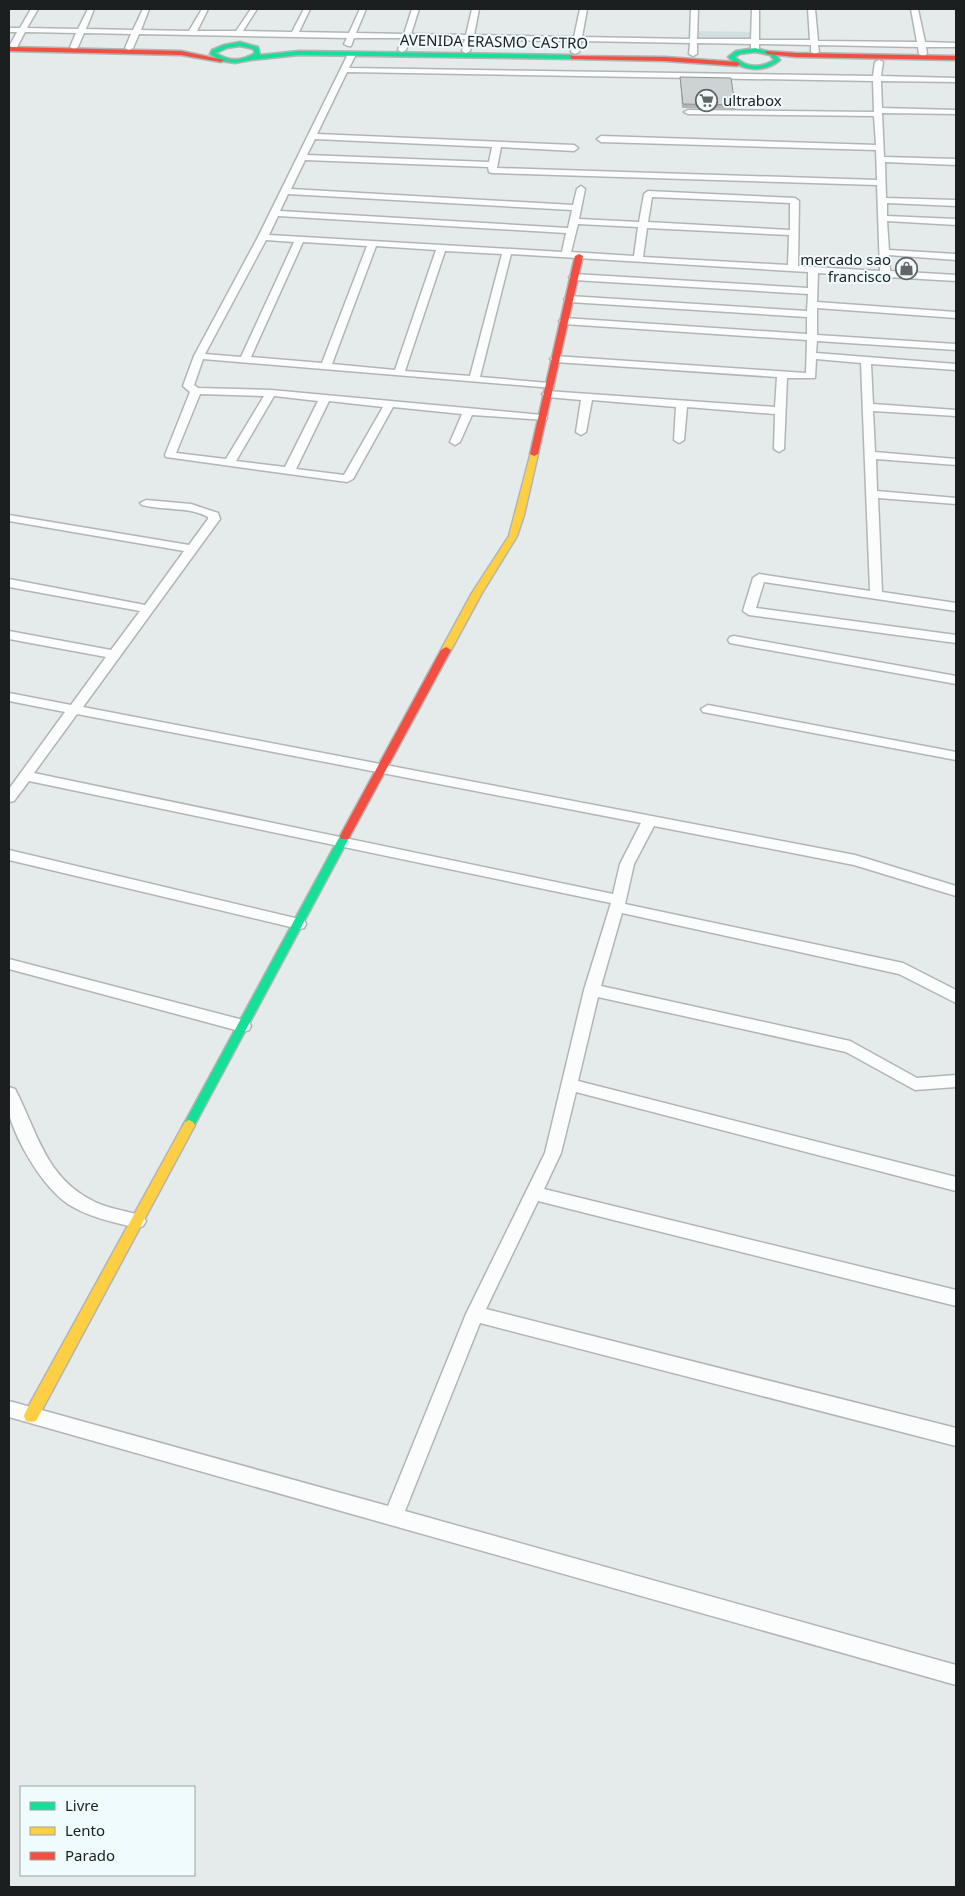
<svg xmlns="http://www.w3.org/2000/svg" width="965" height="1896" font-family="'Noto Sans',sans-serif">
  <rect width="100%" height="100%" fill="#e5ebeb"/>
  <polygon fill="#d1dfe0" points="694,31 756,32 756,41 696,40"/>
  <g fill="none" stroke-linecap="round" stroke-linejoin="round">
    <defs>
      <g id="street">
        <polygon points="31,9 38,9 27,28 78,29 88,9 94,9 86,29 133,30 143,9 149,9 141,30 189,31 202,9 208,9 197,31 236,31 251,9 257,9 243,31 292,32 304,9 310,9 299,32 349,33 360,9 366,9 356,33 404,34 412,9 419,9 411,34 466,35 472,9 479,9 474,35 574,37 580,9 587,9 582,37 690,39 691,9 698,9 697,39 751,39 752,9 759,9 759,40 810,40 808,9 815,9 818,41 917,42 911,9 918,9 925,42 956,43 956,47 926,47 927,54 923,56 919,54 918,47 818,45 819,52 815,54 811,52 811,45 759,44 759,50 755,52 751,50 751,44 697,43 697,54 693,56 689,54 690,43 581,41 579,52 575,54 571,52 573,41 473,40 470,51 466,53 462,51 465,39 410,39 406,50 402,52 398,50 402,38 354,38 351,46 348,46 344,44 347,38 139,34 133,48 129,50 125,48 131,34 84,33 78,47 74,49 70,47 76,33 25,32 17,47 11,47 10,45 17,32 9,32 9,28 20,28"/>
        <path d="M 349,52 L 356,54 L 349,68 L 873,76 L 875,62 L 879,60 L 883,62 L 881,76 L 956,78 L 956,82 L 881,81 L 882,108 L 956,110 L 956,114 L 882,113 L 884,157 L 956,159 L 956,165 L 885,162 L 886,198 L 956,200 L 956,206 L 887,203 L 887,216 L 956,219 L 956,225 L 887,221 L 889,250 L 956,254 L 956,260 L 889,255 L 890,271 L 956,275 L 956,281 L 818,273 L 817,302 L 956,312 L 956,318 L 817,308 L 817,335 L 956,344 L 956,350 L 817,341 L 816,353 L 956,364 L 956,370 L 871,364 L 873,404 L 956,410 L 956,416 L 873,411 L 875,452 L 956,459 L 956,465 L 876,459 L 877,491 L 956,498 L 956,504 L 878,498 L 882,592 L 956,603 L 956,611 L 764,582 L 756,608 L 956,635 L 956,643 L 749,615 L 743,611 L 753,578 L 759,574 L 870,591 L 861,363 L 816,359 L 815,378 L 787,378 L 784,449 L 779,452 L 774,449 L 775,414 L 687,407 L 684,440 L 679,443 L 674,440 L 676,407 L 592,400 L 586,432 L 581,435 L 576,432 L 581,400 L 547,397 L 542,394 L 547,391 L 775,407 L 777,377 L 555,362 L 550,359 L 555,356 L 806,373 L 807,340 L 564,324 L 559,321 L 564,318 L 807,334 L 807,317 L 569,302 L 564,299 L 569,296 L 807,311 L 808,294 L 574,280 L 569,277 L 574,274 L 808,288 L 808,272 L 511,254 L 480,377 L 549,383 L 554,386 L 553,388 L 203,359 L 194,385 L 198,388 L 271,390 L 542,415 L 546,416 L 547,418 L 546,420 L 472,415 L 460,442 L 455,445 L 450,442 L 462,414 L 393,407 L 353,479 L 347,482 L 166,457 L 165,455 L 190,392 L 183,386 L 194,356 L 258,237 ZM 347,72 L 873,81 L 874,112 L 688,110 L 684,112 L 688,114 L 874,116 L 876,145 L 601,136 L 597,139 L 601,142 L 876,150 L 877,180 L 497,168 L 501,147 L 574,151 L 578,148 L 574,145 L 317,134 ZM 315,139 L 492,147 L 489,162 L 307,155 ZM 305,160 L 488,167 L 489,172 L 492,173 L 877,185 L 880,271 L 798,266 L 799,201 L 795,198 L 648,191 L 644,194 L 639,222 L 579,219 L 585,189 L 581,186 L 577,189 L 573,205 L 291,189 ZM 288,194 L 572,210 L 568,228 L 280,211 ZM 652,197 L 790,203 L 790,230 L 648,222 ZM 278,216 L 566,233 L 562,252 L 269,235 ZM 578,224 L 638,227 L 634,256 L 571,252 ZM 647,228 L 789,235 L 788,265 L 643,257 ZM 266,240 L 294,242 L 241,357 L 205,354 ZM 303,242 L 367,246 L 322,363 L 251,357 ZM 376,246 L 436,250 L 395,370 L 332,364 ZM 445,251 L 502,254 L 470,376 L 405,371 ZM 200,394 L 264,396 L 226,459 L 176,453 ZM 274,396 L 318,401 L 285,467 L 236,461 ZM 329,401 L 383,407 L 344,475 L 296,469 Z"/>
        <path d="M 146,500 L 191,504 L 218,513 L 220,519 L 83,707 L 855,855 L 956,886 L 956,896 L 854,865 L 654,826 L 634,864 L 625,904 L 903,963 L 956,990 L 956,1003 L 899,974 L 622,913 L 601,986 L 850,1041 L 917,1078 L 956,1075 L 956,1087 L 915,1090 L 846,1052 L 598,997 L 578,1081 L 956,1177 L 956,1191 L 576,1092 L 561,1153 L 544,1189 L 956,1290 L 956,1306 L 538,1201 L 486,1309 L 956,1428 L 956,1446 L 480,1323 L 405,1511 L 956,1665 L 956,1685 L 9,1417 L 9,1401 L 388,1506 L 466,1314 L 545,1153 L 584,990 L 611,903 L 29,781 L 14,801 L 9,802 L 9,789 L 65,712 L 9,701 L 9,693 L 71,705 L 106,657 L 9,639 L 9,631 L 111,650 L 140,611 L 9,587 L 9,579 L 145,605 L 184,551 L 9,521 L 9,515 L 189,545 L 208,519 L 208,517 C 188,506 164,511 142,505 L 140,503 ZM 77,714 L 641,823 L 620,864 L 613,894 L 34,773 Z"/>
        <polygon points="734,636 956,676 956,684 730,643 728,640 730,637"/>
        <polygon points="708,705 956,752 956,760 703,712 701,709"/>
        <polygon points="9,850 299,919 304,920 306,924 304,928 299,929 9,860"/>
        <polygon points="9,959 243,1020 249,1022 251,1026 249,1030 243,1032 9,969"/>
        <path d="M 9,1087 L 15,1089 C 38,1133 45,1178 95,1202 C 110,1209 127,1211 143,1216 L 146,1221 L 143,1226 L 137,1228 C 113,1222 88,1217 68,1204 C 43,1187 17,1143 9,1114 C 7,1106 8,1095 9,1087 Z"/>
      </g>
      <g id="fast">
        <path d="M 240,42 L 258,47 L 260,55 L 299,51 L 572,55 L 575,57 L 572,59 L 299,55 L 251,60 L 235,63 L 221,61 L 210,54 L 212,50 L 224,45 ZM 240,46 L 253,49 L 255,53 C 242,61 229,62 216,53 L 227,48 Z"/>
        <path d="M 755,48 L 774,53 L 780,60 C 765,73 742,72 728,57 L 736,51 ZM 755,52 L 770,55 L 774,60 C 761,68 746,68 735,57 L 740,54 Z"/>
        <polygon points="345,832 350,836 193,1128 189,1130 185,1128 183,1125 185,1122 340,836"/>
      </g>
      <g id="slow">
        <polygon points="531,452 538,454 524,515 517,536 482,593 451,650 446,653 443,652 441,650 472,593 509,536"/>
        <polygon points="189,1120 193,1122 195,1125 36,1421 31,1422 26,1421 24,1416 26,1411 185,1122"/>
      </g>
      <g id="jam">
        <polygon points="9,47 181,51 224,60 221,62 181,55 9,51"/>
        <polygon points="765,51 796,53 956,56 956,60 796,57 767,54"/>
        <polygon points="570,56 665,57 737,62 740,64 737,66 665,61 572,59"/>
        <polygon points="579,254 583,256 538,454 534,456 530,454 575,256"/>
        <polygon points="446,647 451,650 350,836 349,839 341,839 340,836 441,650"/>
      </g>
    </defs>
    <use href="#street" stroke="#b1b5b5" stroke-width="3"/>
    <use href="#fast" stroke="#b1b5b5" stroke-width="3"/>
    <use href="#slow" stroke="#b1b5b5" stroke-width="3"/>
    <use href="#jam" stroke="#b1b5b5" stroke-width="3"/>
    <use href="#street" fill="#fbfcfc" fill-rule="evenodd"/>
    <use href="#fast" fill="#16e098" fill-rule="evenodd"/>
    <use href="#slow" fill="#ffcf43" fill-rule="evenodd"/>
    <use href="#jam" fill="#f24e42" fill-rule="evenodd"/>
  </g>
  <polygon fill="#b0b5b5" points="680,77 735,105 735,109 682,108"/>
  <polygon fill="#cdd2d2" stroke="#909393" points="680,77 731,78 735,105 683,104"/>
  <defs>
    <symbol id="supermarket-ring" viewBox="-11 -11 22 22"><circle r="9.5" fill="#effbfc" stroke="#626666" stroke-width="1.5"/><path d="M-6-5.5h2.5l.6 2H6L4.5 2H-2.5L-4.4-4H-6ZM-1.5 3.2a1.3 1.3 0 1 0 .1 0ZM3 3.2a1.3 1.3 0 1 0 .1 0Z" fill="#626666"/></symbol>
    <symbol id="shop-ring" viewBox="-11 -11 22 22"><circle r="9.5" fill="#effbfc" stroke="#626666" stroke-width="1.5"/><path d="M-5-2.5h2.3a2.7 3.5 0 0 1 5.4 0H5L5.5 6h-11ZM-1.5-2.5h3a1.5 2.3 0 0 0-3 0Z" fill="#626666"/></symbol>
  </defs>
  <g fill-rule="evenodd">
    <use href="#supermarket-ring" x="694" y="88" width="25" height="25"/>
    <use href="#shop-ring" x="894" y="256" width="25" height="25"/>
  </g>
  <g text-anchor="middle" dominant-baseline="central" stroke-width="4" stroke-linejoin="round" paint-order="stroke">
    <g font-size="15" fill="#1b1f1f" stroke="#effbfc">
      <text transform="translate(494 41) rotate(1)">AVENIDA ERASMO CASTRO</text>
    </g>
    <g font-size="15" fill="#1b1f1f" stroke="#effbfc" text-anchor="start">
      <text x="723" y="100">ultrabox</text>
      <text x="891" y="259" text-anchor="end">mercado sao<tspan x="891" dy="17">francisco</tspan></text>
    </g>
  </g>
  <rect width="965" height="1896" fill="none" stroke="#1b1f1f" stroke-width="20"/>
  <rect x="20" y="1786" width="175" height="90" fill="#effbfc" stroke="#9aa3a4"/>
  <rect x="30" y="1802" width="25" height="8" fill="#16e098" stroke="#9aa3a4"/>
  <text x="65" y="1811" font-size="15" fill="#1b1f1f">Livre</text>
  <rect x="30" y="1827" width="25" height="8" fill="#ffcf43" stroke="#9aa3a4"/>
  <text x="65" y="1836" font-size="15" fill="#1b1f1f">Lento</text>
  <rect x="30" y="1852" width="25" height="8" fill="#f24e42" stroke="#9aa3a4"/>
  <text x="65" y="1861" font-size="15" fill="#1b1f1f">Parado</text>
</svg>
